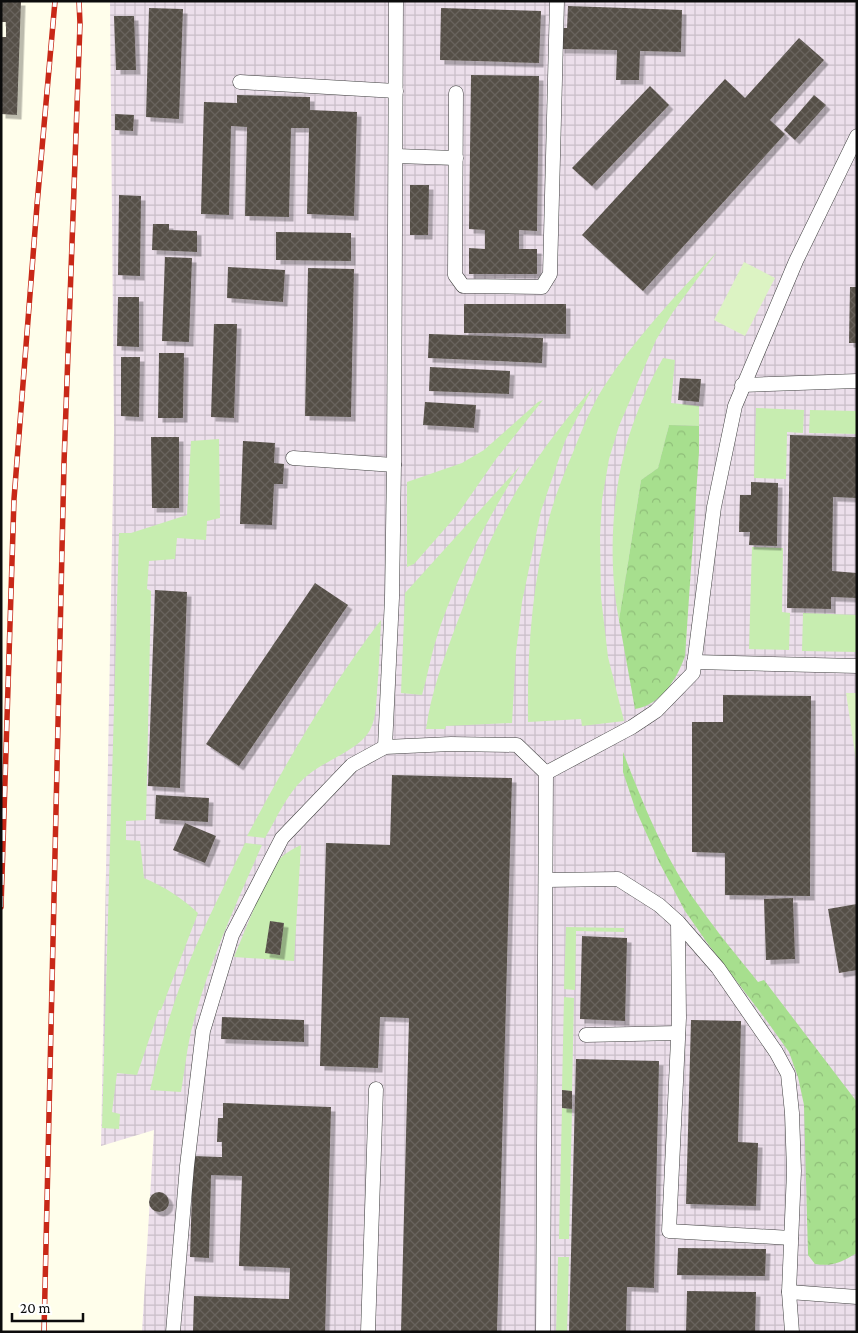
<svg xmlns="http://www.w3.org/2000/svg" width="858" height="1333" font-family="'Crimson Pro',serif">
  <defs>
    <pattern id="industrial-grid" width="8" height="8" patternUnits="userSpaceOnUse" patternTransform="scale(1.25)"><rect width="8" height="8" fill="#ecdfeb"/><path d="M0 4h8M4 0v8" fill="none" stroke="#c9bec8"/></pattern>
    <pattern id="forest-crowns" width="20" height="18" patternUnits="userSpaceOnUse" patternTransform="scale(1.25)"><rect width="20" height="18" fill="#a7df8e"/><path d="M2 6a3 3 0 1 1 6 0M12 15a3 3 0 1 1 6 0" fill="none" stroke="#8fbe79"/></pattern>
    <pattern id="building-cross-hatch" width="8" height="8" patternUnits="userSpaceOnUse" patternTransform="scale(1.25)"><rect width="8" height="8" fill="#554f47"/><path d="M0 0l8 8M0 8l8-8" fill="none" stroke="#68645d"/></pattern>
    <filter id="shadow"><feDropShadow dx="4.5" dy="4.5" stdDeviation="0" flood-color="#0004"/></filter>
  </defs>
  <rect width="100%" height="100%" fill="#fffeeb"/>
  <polygon fill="url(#industrial-grid)" points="110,1 857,1 857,1332 142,1332 154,1130 101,1146 114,431"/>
  <g fill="#c7edb0">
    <path d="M 717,252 L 673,312 L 656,340 L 619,426 L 609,459 L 602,500 L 600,537 L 601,597 L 608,657 L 624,721 L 582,726 L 581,719 L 528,722 C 527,652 532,583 550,515 C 556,493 565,471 574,450 C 582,430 591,407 603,388 C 635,338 676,295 717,252 Z"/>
    <path d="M 663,358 L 675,360 L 671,403 L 699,406 L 699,426 L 669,425 L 658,468 L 641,480 L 619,620 C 607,559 612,482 633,424 C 641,401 651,379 663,358 Z"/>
    <path d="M 593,387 L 565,441 L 541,511 L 522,602 L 516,652 L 512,723 L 446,726 L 445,729 L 426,729 C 431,692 444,658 457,623 C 470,589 483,554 500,521 C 524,473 558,428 593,387 Z"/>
    <polygon points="543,400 496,459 457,515 414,564 407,567 407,482 462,463 484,450 538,402"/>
    <polygon points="756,408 804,410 803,433 787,432 786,479 754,478"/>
    <polygon points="810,410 857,411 857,434 809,433"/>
    <path d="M 219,439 L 220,518 L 207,521 L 206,540 L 177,538 L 175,559 L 149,561 L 147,589 L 151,591 L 146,820 L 126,821 L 126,840 L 140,841 L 144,878 C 165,887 182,898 198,913 L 161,1010 L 159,1010 L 137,1075 L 117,1073 L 112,1112 L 120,1114 L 119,1129 L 102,1128 L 119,533 L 131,533 L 187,515 L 191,441 Z"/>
    <path d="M 520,466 C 486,522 454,580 435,643 C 430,660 427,678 422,695 L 401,693 L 405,593 Z"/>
    <polygon points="752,547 783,548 782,612 790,613 789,650 749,649"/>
    <polygon points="803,613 857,615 857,652 802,651"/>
    <path d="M 381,620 C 380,644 379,668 377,692 C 376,705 376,719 370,730 C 359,750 326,760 308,775 C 288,791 278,816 265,838 L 247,836 C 287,761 329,688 381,620 Z"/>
    <path d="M 245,843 L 262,845 C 236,904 209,962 193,1024 C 187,1046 185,1069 181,1092 L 150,1090 C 160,1048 172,1005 188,965 C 205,923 226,883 245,843 Z"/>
    <path d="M 301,845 L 294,961 L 234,957 L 269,872 C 278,858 286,852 301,845 Z"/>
    <polygon points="566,927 624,928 624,932 576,931 575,990 564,989"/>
    <polygon points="564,997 574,998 572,1091 562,1090"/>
    <polygon points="562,1108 572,1109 569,1239 559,1239"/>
    <polygon points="558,1257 569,1257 567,1332 556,1332"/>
  </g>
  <g fill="url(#forest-crowns)">
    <path d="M 669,425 L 699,426 L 699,452 L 685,656 C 677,679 661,705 635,709 L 619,620 L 641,480 L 658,468 Z"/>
    <path d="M 623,752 C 644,806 665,859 699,906 C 717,932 738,957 758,982 L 764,980 L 857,1102 L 857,1253 C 841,1262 833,1267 815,1264 L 808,1255 L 804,1105 L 798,1077 L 789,1052 L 764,1017 L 708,944 L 685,911 L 659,862 L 635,808 L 623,772 Z"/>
  </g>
  <g fill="#dcf3c3">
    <polygon points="744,262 775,278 745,336 714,320"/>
    <polygon points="846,693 857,693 857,767"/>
  </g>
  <g fill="url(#building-cross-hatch)" filter="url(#shadow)">
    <polygon points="1,1 21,1 17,115 1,114 1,37 6,37 6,22 1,22"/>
    <polygon points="568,6 682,10 681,52 640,51 639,80 616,80 617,50 560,49 560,28 567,28"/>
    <polygon points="149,8 183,9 179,119 146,117"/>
    <polygon points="441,8 541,11 539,63 440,60"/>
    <polygon points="114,16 134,16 136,70 116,70"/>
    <polygon points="799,38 824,60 770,120 785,134 643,291 582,235 725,79 745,98"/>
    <polygon points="471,75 539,76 537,231 519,230 519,249 537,249 537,274 469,274 469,248 485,249 485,230 469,229"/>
    <polygon points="650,86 669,105 592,186 572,168"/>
    <polygon points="237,95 310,97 310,110 357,112 354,216 307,214 309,128 291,128 289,217 245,216 247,127 231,126 229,215 201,214 204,102 237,103"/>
    <polygon points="814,95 826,105 795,140 784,130"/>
    <polygon points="115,114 134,115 133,131 115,130"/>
    <polygon points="410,185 429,185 428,235 410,235"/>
    <polygon points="119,195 141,196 140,276 118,275"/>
    <polygon points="153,224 169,224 169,230 197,231 197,252 152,250"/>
    <polygon points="276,232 351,233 351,261 276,260"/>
    <polygon points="165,257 192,258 189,342 162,341"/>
    <polygon points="228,267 285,270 283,302 227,298"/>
    <polygon points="308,268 354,269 351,417 305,416"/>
    <polygon points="850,287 857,287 857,343 849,343"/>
    <polygon points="118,297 139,297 139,347 117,346"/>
    <polygon points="464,304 566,304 566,334 464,333"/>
    <polygon points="214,324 237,324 234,418 211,417"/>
    <polygon points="429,334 543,338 542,363 428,358"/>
    <polygon points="159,353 184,353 183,418 158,418"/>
    <polygon points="121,357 140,357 139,417 121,416"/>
    <polygon points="430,367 510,371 509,394 429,391"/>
    <polygon points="680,378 701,379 699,402 678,400"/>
    <polygon points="425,402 476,405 474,428 423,425"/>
    <polygon points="790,435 857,437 857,498 833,497 832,571 857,573 857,598 831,597 831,609 787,608"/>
    <polygon points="151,437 179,437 179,508 152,508"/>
    <polygon points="243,441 275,443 274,463 284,464 283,484 274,484 272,525 240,524"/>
    <polygon points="751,482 778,483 777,546 749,545 750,532 739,532 740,495 751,495"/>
    <polygon points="315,583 348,605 239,766 206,744"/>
    <polygon points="155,590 187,592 180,788 148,786"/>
    <polygon points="723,695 811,696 810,896 725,895 725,853 692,852 692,722 723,722"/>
    <polygon points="392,775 512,778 497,1332 401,1332 409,1018 380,1017 378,1068 320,1066 326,843 390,845"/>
    <polygon points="156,795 209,798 208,822 155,819"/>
    <polygon points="185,823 216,836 205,863 173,850"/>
    <polygon points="793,898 795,959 766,960 764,899"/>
    <polygon points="857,904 857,970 839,973 828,909"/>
    <polygon points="270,921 284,923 280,955 265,953"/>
    <polygon points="582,936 627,938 625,1021 580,1019"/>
    <polygon points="222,1017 304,1020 304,1042 221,1039"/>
    <polygon points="691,1020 741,1021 738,1142 758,1143 756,1206 686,1204"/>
    <polygon points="576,1059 659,1061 654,1288 627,1287 626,1332 569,1332"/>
    <polygon points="562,1090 572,1091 572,1109 562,1108"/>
    <polygon points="223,1103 331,1107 325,1332 193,1332 194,1296 289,1299 290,1268 239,1266 242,1176 211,1175 209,1258 190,1257 193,1156 222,1157 222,1142 217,1142 218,1118 223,1118"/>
    <circle cx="159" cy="1202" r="10"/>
    <polygon points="678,1248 766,1249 765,1276 677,1275"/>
    <polygon points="687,1291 756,1292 755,1332 686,1332"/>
  </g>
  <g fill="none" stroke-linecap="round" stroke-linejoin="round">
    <defs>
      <g id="service">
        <polyline points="240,82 396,91"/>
        <polyline points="456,93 455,275 463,286 542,287 550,274 557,1"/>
        <polyline points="396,156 456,158"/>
        <polyline points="742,385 857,381"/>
        <polyline points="293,458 394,465"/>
        <polyline points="694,662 857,666"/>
        <polyline points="385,747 392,598 394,465 396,1"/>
        <polyline points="546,773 632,727 656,711 693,673 714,507 735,406 796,261 857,136"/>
        <polyline points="546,880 618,879 659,905 678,922 718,968 776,1052 788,1074 792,1113 794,1171 789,1292 792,1332"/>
        <polyline points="678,922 679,1018 669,1231 791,1238"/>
        <polyline points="586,1035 678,1033"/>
        <polyline points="789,1292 857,1297"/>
        <polyline points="173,1332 187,1166 203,1031 232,935 282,838 352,765 385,747 451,744 517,745 546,773 543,1332"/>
        <polyline points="368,1332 376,1089"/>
      </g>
    </defs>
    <use href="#service" stroke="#3f3f3f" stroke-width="15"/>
    <use href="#service" stroke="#fff" stroke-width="14"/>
    <defs>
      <g id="rail">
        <polyline points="1,907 14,499 37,205 55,1"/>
        <polyline points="44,1332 64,463 80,24 79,1"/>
      </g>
    </defs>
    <use href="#rail" stroke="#c82817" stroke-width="5.5"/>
    <use href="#rail" stroke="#fff" stroke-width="4" stroke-dasharray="11" stroke-linecap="butt"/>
  </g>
  <rect width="858" height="1333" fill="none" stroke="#0c0c0c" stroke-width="5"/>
  <path d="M12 1313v8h71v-8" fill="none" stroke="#0c0c0c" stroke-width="2.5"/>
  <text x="20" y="1313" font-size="15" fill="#0c0c0c" stroke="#ffffff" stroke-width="4" paint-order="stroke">20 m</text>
</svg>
